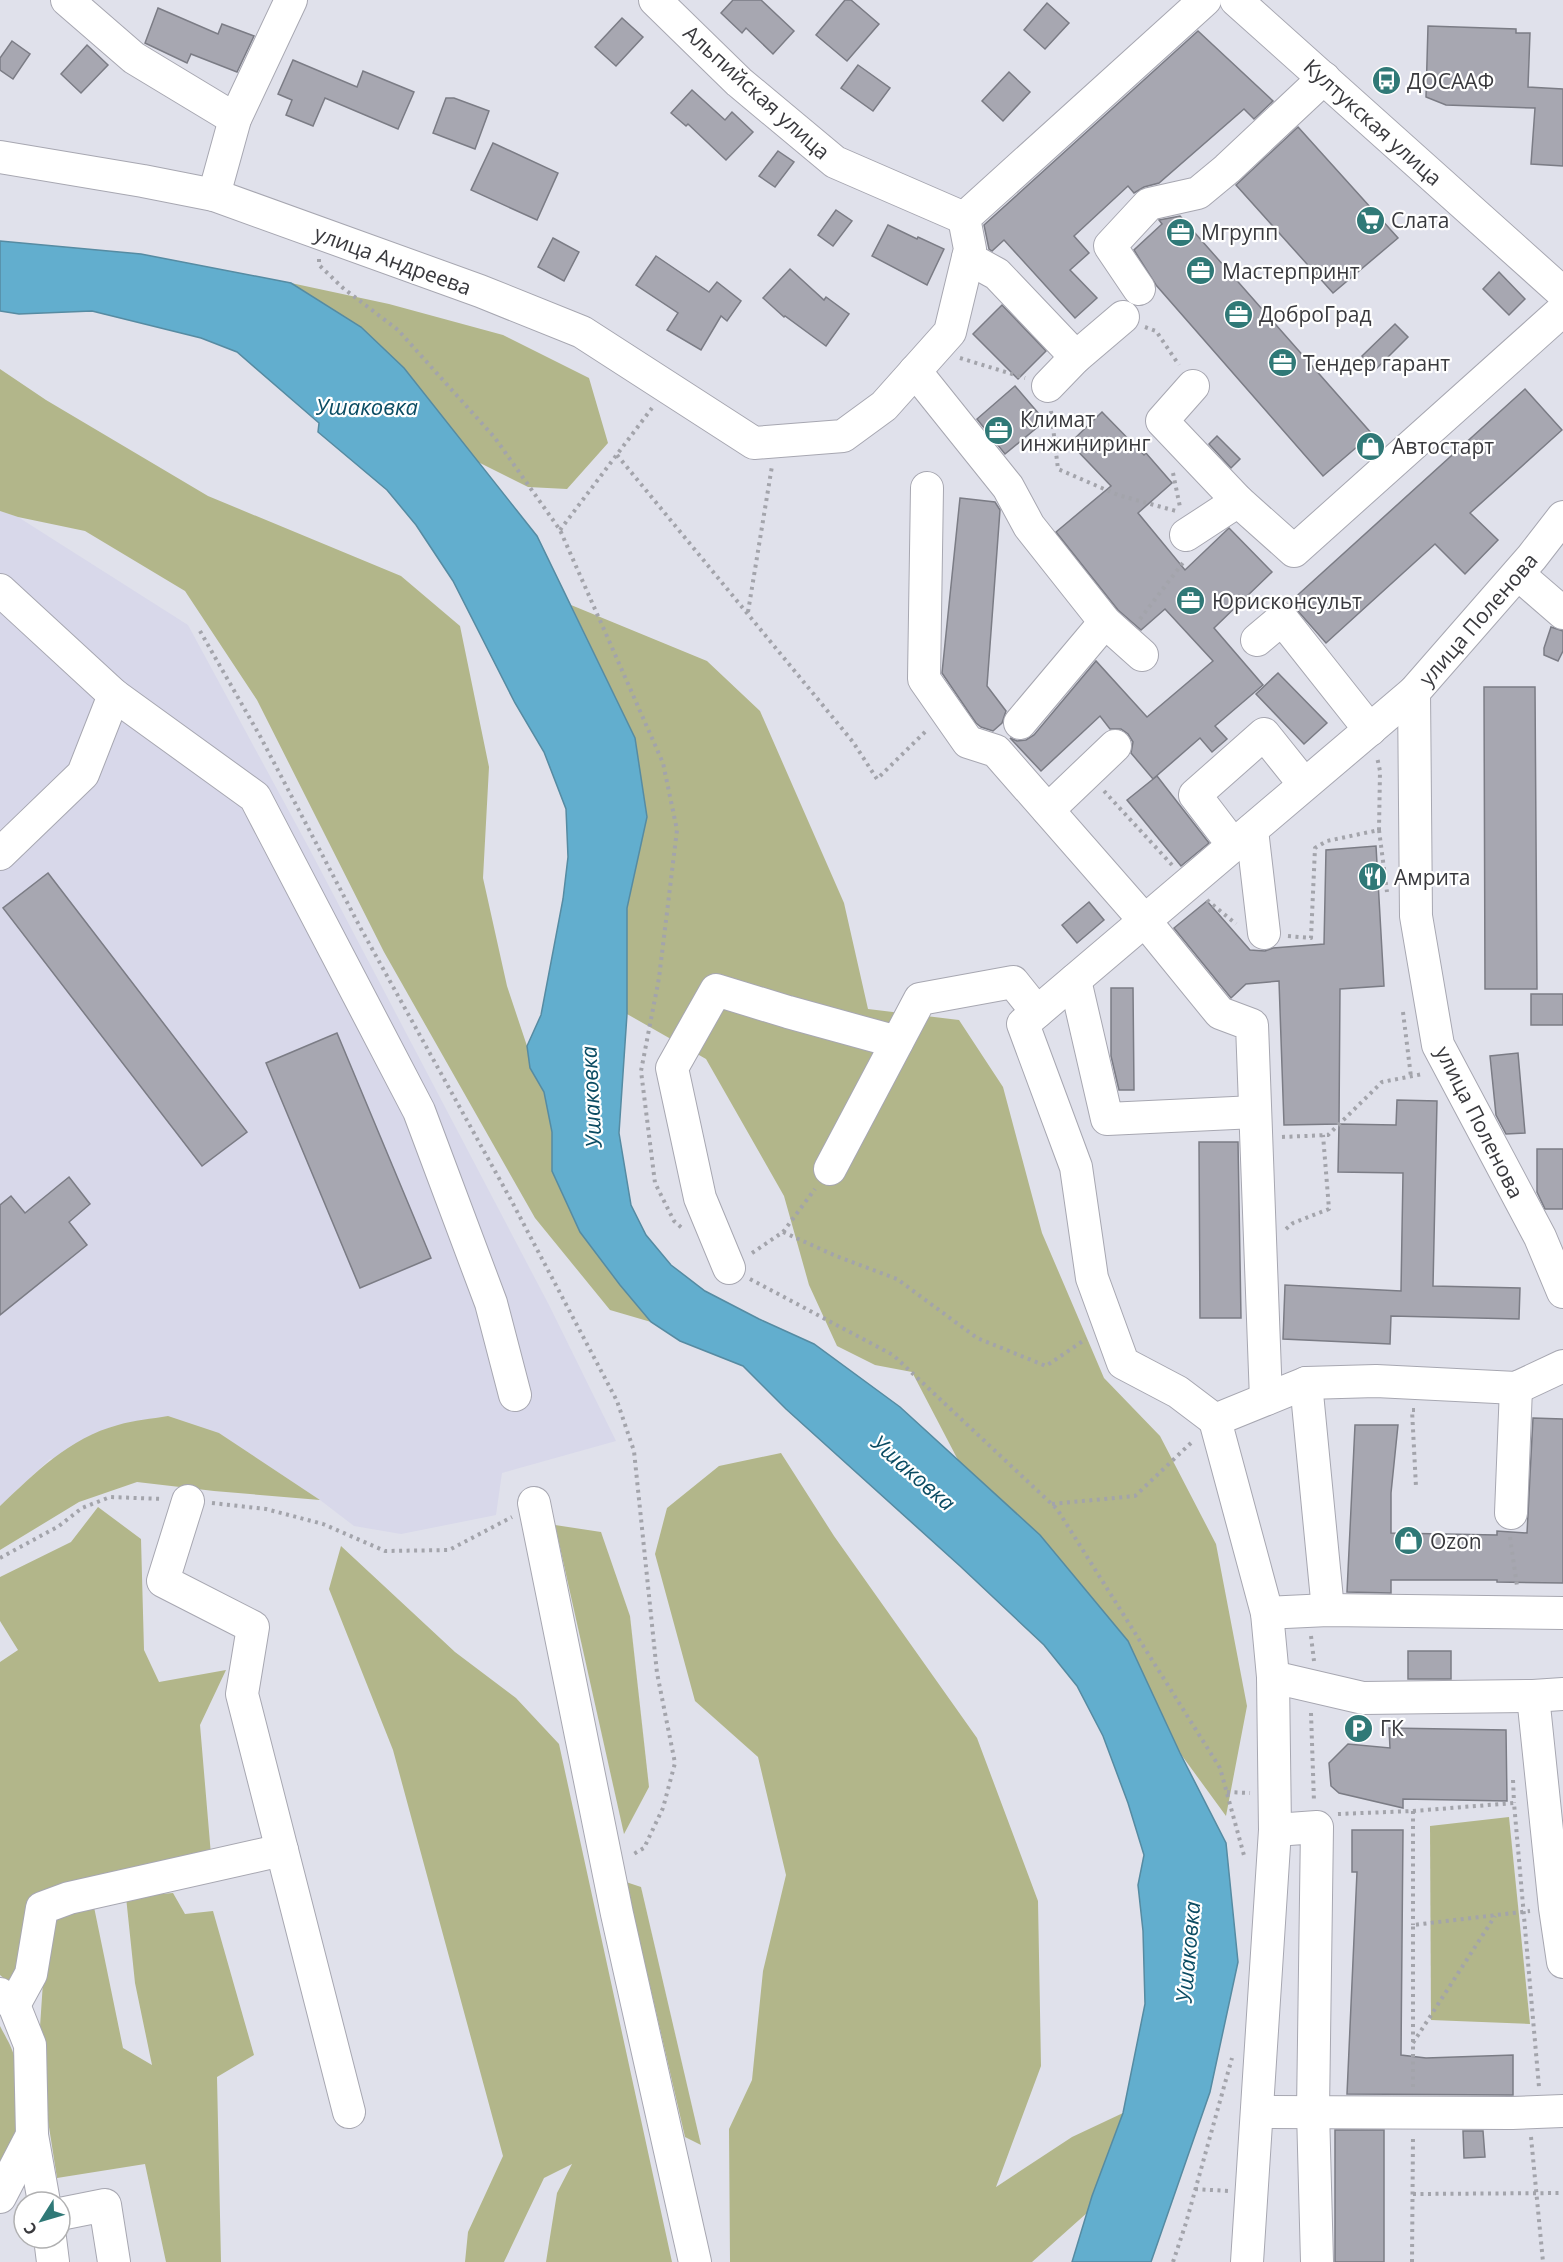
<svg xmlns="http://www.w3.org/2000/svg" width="1563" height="2262" font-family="'Open Sans',sans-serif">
  <rect width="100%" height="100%" fill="#e0e1eb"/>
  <polygon fill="#d8d8ea" points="0,511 18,517 188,625 310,850 550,1307 616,1441 502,1473 496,1515 401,1534 354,1526 320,1500 219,1433 50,1459 0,1506"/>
  <g fill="#b2b68a">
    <polygon points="291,283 389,304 503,335 589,378 608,443 567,489 528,487 476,461 404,368"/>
    <polygon points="0,369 46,400 208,496 401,576 460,626 489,767 483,878 507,986 527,1046 530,1068 544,1092 552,1132 552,1171 580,1232 620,1285 651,1322 610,1310 535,1218 384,952 257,700 185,591 85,531 18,517 0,511"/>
    <polygon points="571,605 707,661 760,711 844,903 868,1009 959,1020 1003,1087 1042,1233 1104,1378 1160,1436 1216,1544 1247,1706 1226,1816 1180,1753 1128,1641 1040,1535 958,1460 912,1372 875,1365 837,1346 809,1285 784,1196 706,1059 627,1014 627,908 647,817 635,738"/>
    <path d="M 168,1416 L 219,1433 L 320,1500 L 214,1491 L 137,1482 L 79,1502 L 0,1550 L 0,1506 C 35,1473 69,1438 118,1425 C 134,1420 152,1419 168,1416 Z"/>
    <polygon points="781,1453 834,1536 977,1738 1038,1901 1041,2066 996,2187 1072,2137 1123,2113 1088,2212 1032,2262 730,2262 729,2129 752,2080 763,1971 786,1875 758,1757 695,1701 655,1554 667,1508 719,1466"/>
    <polygon points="98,1507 141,1539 144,1650 159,1682 226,1670 200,1725 211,1855 37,1898 17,1990 0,1975 0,1662 18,1650 0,1621 0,1577 71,1542"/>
    <polygon points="555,1525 601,1532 630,1616 649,1787 624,1834"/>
    <polygon points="341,1546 455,1652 516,1698 559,1744 672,2262 546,2262 557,2193 572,2164 544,2178 504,2262 465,2262 468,2232 503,2156 393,1750 329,1589"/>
    <polygon points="1509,1817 1530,2024 1431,2020 1430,1826"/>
    <polygon points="626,1882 641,1887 701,2145 685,2137"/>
    <polygon points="173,1893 185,1914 213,1911 254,2055 217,2077 221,2262 166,2262 145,2164 57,2178 38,2057 43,1982 50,1910 94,1907 123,2048 152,2065 135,1983 126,1897"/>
    <path d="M 0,2026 C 5,2036 13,2048 15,2060 C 23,2100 18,2145 0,2182 Z"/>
  </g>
  <polygon fill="#62aece" stroke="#568ba2" stroke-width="1.5" points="0,241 141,254 291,283 361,327 404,368 537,536 635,738 647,817 627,908 627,1014 619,1133 631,1205 646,1235 671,1265 705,1291 759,1319 814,1344 900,1407 1040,1535 1128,1641 1180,1753 1226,1843 1238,1962 1210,2092 1151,2262 1072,2262 1092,2196 1123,2113 1145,2004 1143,1931 1138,1885 1144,1855 1128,1803 1103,1736 1077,1686 1044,1645 960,1566 786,1409 743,1366 680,1341 651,1322 620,1285 580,1232 552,1171 552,1132 544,1092 530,1068 527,1046 541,1015 563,899 568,857 566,809 544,752 515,703 453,581 416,525 387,490 318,432 319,423 237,352 201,338 92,311 19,314 0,311"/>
  <g fill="#a7a7b1" stroke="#7b7c85" stroke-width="1.5">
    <polygon points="733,0 761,0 794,31 773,54 746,28 742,33 721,13"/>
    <polygon points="845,0 851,0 879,24 847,61 816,35"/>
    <polygon points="1047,3 1069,23 1045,49 1024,30"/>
    <polygon points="158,8 218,34 222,24 254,36 237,72 191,54 187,63 145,43"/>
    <polygon points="622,18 643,37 616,66 595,47"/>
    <polygon points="1428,26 1516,29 1516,33 1530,33 1528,87 1563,89 1563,166 1531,164 1535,108 1446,105 1426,97"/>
    <polygon points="1198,31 1273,101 1254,119 1244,109 1159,183 1144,187 1134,193 1128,186 1074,236 1089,253 1070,270 1097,298 1075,318 1004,240 992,251 989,249 984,225"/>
    <polygon points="12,41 30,54 13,79 0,70 0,58"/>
    <polygon points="87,45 108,65 81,93 61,74"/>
    <polygon points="293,60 357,87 363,71 414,92 398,129 325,98 313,126 286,115 292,100 278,94"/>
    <polygon points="858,65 890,88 873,111 841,88"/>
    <polygon points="1009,72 1030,92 1003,121 982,101"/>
    <polygon points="692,90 725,120 732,112 753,132 726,160 688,124 686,126 671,113"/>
    <polygon points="446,98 454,98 489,111 475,149 433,133"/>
    <polygon points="1298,127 1398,238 1333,293 1236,185"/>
    <polygon points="493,143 558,173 537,220 471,190"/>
    <polygon points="778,151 794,162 775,187 759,176"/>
    <polygon points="836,210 852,221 833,246 818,235"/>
    <polygon points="1180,216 1372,434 1323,476 1156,285 1134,250 1162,224 1159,220"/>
    <polygon points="888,225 917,239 918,237 944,249 927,285 872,256"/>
    <polygon points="553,238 579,252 564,281 538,267"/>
    <polygon points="656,256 709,292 717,282 741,301 727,321 721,316 701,350 667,330 678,313 636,285"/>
    <polygon points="790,269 824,300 826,297 849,314 826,346 785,316 784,317 763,298"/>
    <polygon points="1499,272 1525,299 1509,315 1483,289"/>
    <polygon points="1002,305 1046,351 1018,379 973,334"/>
    <polygon points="1395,324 1408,337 1375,370 1362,356"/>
    <polygon points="1015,386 1045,421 1005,454 977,419"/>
    <polygon points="1525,389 1562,430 1470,513 1498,540 1465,574 1435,544 1326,643 1290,602"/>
    <polygon points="1102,412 1144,455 1146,453 1172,483 1138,513 1185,570 1229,528 1272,572 1214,628 1263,685 1215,726 1227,739 1212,752 1200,738 1153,779 1131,753 1133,742 1128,734 1121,729 1110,729 1100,716 1041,771 1010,738 1017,741 1026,740 1034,735 1096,661 1147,717 1213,661 1165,609 1141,630 1118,610 1056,532 1111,486 1070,443"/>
    <polygon points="1217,436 1240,459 1231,468 1209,444"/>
    <polygon points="960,498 995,502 1000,510 987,686 1006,711 1002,723 993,731 981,727 976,723 942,673"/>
    <polygon points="1551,627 1563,631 1563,651 1558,661 1544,655 1544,648"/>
    <polygon points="1278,673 1327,723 1304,744 1256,694"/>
    <polygon points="1484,687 1535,687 1537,989 1485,989"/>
    <polygon points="1157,776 1209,843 1181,866 1127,800"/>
    <polygon points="1376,846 1384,986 1340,989 1339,1124 1284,1125 1279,981 1246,984 1231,998 1174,928 1207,901 1250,950 1265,951 1273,948 1324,944 1326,850"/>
    <polygon points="48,873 247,1132 202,1166 3,908"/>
    <polygon points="1089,902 1104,920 1077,943 1062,925"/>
    <polygon points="1111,988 1133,988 1134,1090 1119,1090 1111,1056"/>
    <rect x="1531" y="994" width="32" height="31"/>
    <polygon points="337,1033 431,1258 360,1288 266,1063"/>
    <polygon points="1518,1053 1525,1133 1506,1134 1496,1115 1490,1056"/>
    <polygon points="1397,1100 1437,1101 1433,1286 1520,1288 1519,1319 1391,1316 1390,1344 1283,1339 1285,1285 1401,1291 1403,1173 1338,1172 1339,1124 1396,1125"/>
    <polygon points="1199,1142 1238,1142 1241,1318 1200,1318"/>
    <polygon points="1537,1149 1563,1149 1563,1209 1545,1209 1537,1192"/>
    <polygon points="69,1177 90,1204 69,1222 87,1245 0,1315 0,1205 11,1196 25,1213"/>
    <polygon points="1533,1418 1563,1419 1563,1583 1497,1582 1497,1580 1391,1580 1391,1593 1347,1592 1355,1425 1398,1425 1391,1493 1391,1533 1497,1535 1497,1531 1527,1533"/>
    <rect x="1408" y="1651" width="43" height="28"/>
    <polygon points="1389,1728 1506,1730 1507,1801 1403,1799 1403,1808 1339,1793 1331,1786 1329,1763 1348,1744 1390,1748"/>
    <polygon points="1352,1830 1403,1830 1401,2055 1426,2058 1513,2055 1513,2095 1347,2094 1357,1872 1352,1872"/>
    <rect x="1335" y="2130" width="49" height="132"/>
    <polygon points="1463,2131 1483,2131 1485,2157 1464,2158"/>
  </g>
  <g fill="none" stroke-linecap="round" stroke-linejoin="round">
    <defs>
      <g id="minor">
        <polyline points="67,0 134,58 235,119"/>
        <polyline points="655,0 739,82 835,162 964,218"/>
        <polyline points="1236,0 1563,293"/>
        <polyline points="0,157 143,181 214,195 480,291 582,332 754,443 843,436 884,406 950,332 970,249 964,218 1205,0"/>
        <polyline points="214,195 235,119 291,0"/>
        <polyline points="968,258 997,274 1076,357 1048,386"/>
        <polyline points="1139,289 1110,246 1149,204 1198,193 1227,169 1324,78"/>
        <polyline points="1076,357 1123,317"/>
        <polyline points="915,371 1008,487 1029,526 1105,622 1142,655"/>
        <polyline points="1193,386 1162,421 1238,501"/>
        <polyline points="927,488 924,679 968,742 996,751 1145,921 1220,1013 1252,1025 1266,1399"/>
        <polyline points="1563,517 1532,557 1414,692 1416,916 1438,1045 1540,1237 1563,1292"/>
        <polyline points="1186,535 1238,501 1294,551 1563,310"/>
        <polyline points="1518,574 1563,613"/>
        <polyline points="0,590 114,695 255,797 419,1111 491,1303 515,1395"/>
        <polyline points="1257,640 1282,619 1370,730"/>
        <polyline points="1020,723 1105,622"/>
        <polyline points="1048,810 1115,746"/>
        <polyline points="1252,830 1264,933"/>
        <polyline points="1234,846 1195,795 1264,734 1304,784"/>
        <polyline points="0,854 83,774 114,695"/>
        <polyline points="1075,980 1107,1119 1255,1112"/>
        <polyline points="830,1169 920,999 1013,982 1037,1012"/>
        <polyline points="729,1268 700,1198 672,1068 716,990 788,1012 897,1042"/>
        <polyline points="1306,1383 1328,1610"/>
        <polyline points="1215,1420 1178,1392 1123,1363 1092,1278 1076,1167 1023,1024 1414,692"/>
        <polyline points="188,1501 163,1581 253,1627 242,1694 349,2112"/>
        <polyline points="534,1503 617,1914 695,2262"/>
        <polyline points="1511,1513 1516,1388"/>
        <polyline points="1267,1613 1328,1610 1563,1613"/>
        <polyline points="1273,1677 1363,1698 1533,1696 1563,1694"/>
        <polyline points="1533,1696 1555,1908 1563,1962"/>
        <polyline points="1275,1830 1317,1827 1313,2111 1317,2262"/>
        <polyline points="0,1994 14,2005 30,2045 32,2135 44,2202"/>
        <polyline points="14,2005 31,1974 42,1908 69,1898 282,1850"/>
        <polyline points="1257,2112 1512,2113 1563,2111"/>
        <polyline points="0,2197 32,2135"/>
        <polyline points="60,2214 105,2205 114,2262"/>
        <polyline points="50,2238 53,2262"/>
        <polyline points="1247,2262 1275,1830 1273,1677 1267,1613 1215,1420 1306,1383 1376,1381 1516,1388 1563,1366"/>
      </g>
    </defs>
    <use href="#minor" stroke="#a7a7b1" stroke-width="34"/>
    <g stroke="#a3a4ab" stroke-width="4" stroke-dasharray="3 4.5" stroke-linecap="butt">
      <polyline points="319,259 319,265 343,288 398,330 495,438 560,530 663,763 677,830 659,978 641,1071 655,1183 674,1221 682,1228"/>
      <polyline points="1145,327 1156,331 1179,365"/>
      <polyline points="960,358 1025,378"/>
      <polyline points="1051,411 1058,469 1118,495 1176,511"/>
      <polyline points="617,455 853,742 877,779 927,730"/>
      <polyline points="1173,473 1180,507"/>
      <polyline points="560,530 652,408"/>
      <polyline points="748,612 772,466"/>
      <polyline points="1140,619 1185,560"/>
      <polyline points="200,631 260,736 360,927 511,1200 617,1401 634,1451 657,1673 675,1763 663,1808 644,1848 632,1855"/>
      <polyline points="1104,791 1172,865"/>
      <polyline points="1379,830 1387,892"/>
      <polyline points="1207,900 1236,924"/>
      <polyline points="1288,936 1311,938 1315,848 1327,841 1379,830 1380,771 1377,757"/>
      <polyline points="1403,1012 1411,1077"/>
      <polyline points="1282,1137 1328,1135 1382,1082 1423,1074"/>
      <polyline points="1286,1229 1293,1223 1329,1209 1323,1135"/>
      <polyline points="783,1232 815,1189"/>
      <polyline points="752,1253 783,1232 836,1256 897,1279 977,1338 1046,1366 1086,1339"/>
      <polyline points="750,1279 893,1355 1057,1509 1220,1768 1245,1859"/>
      <polyline points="1415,1410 1412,1410 1416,1487"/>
      <polyline points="212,1503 266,1509 323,1524 385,1551 449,1550 512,1517"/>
      <polyline points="1052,1504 1135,1496 1193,1441"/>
      <polyline points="1510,1537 1517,1586"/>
      <polyline points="0,1558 59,1526 82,1508 110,1497 163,1499"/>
      <polyline points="1311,1636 1314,1661"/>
      <polyline points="1311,1713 1314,1802"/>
      <polyline points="1513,1780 1514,1803"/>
      <polyline points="1227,1792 1250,1793"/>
      <polyline points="1413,1811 1514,1803 1539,2087"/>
      <polyline points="1338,1814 1413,1811 1413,1925"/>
      <polyline points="1413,2043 1495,1916"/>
      <polyline points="1413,2087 1413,1925 1530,1911"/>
      <polyline points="1531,2137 1543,2262"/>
      <polyline points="1195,2189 1228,2191"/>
      <polyline points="1413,2194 1563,2193"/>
      <polyline points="1173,2262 1186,2223 1232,2058"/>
      <polyline points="1412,2262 1413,2137"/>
    </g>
    <use href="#minor" stroke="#fff" stroke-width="32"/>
  </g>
  <defs>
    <symbol id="bus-disc" viewBox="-11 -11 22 22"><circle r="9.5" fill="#307977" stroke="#fff"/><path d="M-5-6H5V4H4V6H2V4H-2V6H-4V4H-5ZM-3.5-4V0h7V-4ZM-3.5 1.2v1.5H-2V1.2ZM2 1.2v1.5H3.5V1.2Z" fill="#fff"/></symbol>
    <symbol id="supermarket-disc" viewBox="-11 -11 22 22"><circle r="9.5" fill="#307977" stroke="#fff"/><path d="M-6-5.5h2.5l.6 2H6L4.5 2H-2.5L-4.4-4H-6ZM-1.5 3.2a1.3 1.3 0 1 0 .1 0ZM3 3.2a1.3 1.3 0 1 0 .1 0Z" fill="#fff"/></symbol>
    <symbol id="office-disc" viewBox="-11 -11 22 22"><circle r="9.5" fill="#307977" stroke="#fff"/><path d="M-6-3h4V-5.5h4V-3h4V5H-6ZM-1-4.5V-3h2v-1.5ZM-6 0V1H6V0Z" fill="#fff"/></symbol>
    <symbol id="shop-disc" viewBox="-11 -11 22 22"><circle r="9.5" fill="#307977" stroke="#fff"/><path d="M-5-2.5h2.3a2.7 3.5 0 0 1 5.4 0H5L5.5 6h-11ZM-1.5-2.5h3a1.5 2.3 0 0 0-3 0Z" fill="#fff"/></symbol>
    <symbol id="restaurant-disc" viewBox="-11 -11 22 22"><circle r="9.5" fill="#307977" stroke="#fff"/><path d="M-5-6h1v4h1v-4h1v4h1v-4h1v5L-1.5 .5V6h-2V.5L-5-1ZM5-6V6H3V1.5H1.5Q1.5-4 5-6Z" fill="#fff"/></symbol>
    <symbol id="parking-disc" viewBox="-11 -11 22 22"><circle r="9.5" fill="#307977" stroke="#fff"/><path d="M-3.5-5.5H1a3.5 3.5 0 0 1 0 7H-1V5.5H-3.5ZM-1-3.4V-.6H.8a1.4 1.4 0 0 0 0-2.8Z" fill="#fff"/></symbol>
  </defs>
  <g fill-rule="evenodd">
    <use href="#bus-disc" x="1370" y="64" width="33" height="33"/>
    <use href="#supermarket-disc" x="1354" y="204" width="33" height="33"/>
    <use href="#office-disc" x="1164" y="216" width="33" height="33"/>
    <use href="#office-disc" x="1184" y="254" width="33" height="33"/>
    <use href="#office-disc" x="1222" y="298" width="33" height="33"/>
    <use href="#office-disc" x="1266" y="346" width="33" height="33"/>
    <use href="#office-disc" x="982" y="414" width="33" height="33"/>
    <use href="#shop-disc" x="1354" y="430" width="33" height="33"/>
    <use href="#office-disc" x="1174" y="584" width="33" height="33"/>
    <use href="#restaurant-disc" x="1356" y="860" width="33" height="33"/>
    <use href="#shop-disc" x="1392" y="1524" width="33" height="33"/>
    <use href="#parking-disc" x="1342" y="1712" width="33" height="33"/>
  </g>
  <g text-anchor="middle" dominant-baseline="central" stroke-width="4.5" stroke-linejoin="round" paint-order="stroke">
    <g font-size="21" fill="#39393d" stroke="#fff" text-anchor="start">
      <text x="1407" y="81">ДОСААФ</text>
      <text x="1391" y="220">Слата</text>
      <text x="1201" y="232">Мгрупп</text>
      <text x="1222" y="271">Мастерпринт</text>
      <text x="1259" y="314">ДоброГрад</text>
      <text x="1303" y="363">Тендер гарант</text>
      <text x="1020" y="419">Климат<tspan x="1020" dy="24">инжиниринг</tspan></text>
      <text x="1392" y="446">Автостарт</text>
      <text x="1212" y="601">Юрисконсульт</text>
      <text x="1394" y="877">Амрита</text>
      <text x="1430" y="1541">Ozon</text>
      <text x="1380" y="1728">ГК</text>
    </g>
    <g font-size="21" fill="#39393d" stroke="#fff">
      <text transform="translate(757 92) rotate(42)">Альпийская улица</text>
      <text transform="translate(1373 122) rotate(42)">Култукская улица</text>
      <text transform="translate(393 260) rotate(20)">улица Андреева</text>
      <text transform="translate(1478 619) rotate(-49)">улица Поленова</text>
      <text transform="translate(1480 1122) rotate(63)">улица Поленова</text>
    </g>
    <g font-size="22" font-style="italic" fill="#0b4c63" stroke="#fff">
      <text x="367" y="406">Ушаковка</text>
      <text transform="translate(590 1097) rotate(-93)">Ушаковка</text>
      <text transform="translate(914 1472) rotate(41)">Ушаковка</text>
      <text transform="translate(1187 1952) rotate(-85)">Ушаковка</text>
    </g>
  </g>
  <g transform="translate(42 2220) rotate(233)"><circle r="28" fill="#ffffff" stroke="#b0b0b1" stroke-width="1.5"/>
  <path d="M0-4.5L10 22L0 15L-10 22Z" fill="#307977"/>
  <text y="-9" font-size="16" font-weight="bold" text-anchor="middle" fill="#39393d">С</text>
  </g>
</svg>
